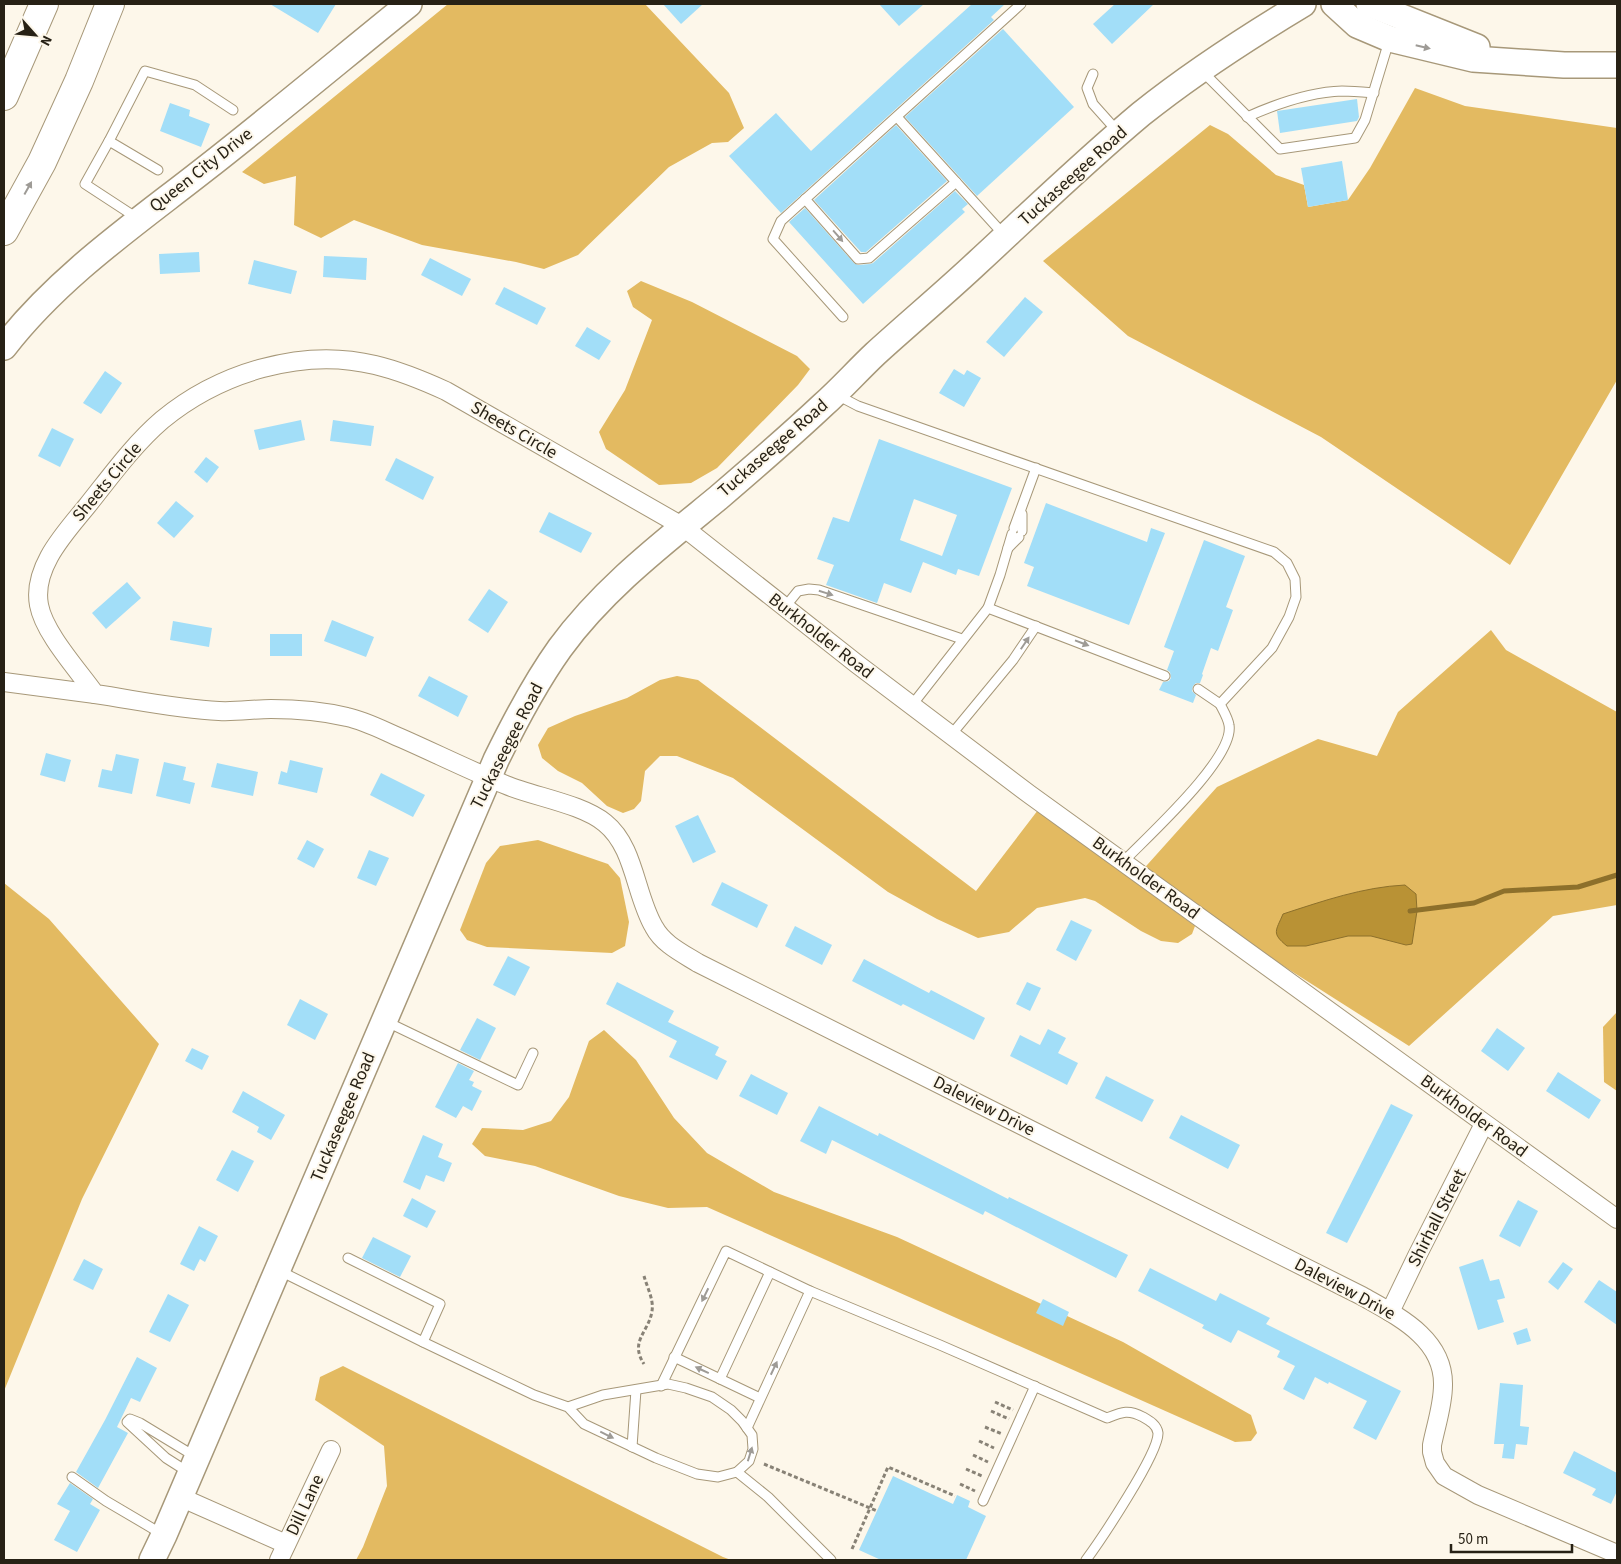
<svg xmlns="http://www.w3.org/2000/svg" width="1621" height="1564" font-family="'Source Sans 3',sans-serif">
  <rect width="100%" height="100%" fill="#fdf7ea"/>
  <g fill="#e3ba61">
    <polygon points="448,4 645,4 729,93 744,128 728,142 712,143 669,167 578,255 544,269 516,262 422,245 354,220 321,238 294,225 296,176 264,184 242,172"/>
    <polygon points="1415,88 1465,106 1617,128 1617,380 1510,565 1321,437 1128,336 1043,261 1210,125 1228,134 1276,175 1304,185 1308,207 1348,200 1370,168"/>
    <polygon points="641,281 692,302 797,356 810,369 798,385 717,468 691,483 659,485 606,449 599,432 625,390 652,320 633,307 627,291"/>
    <polygon points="1491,630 1506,650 1617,712 1617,905 1553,916 1409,1046 1139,874 1217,787 1318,739 1377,756 1398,712"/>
    <polygon points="677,676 698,680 976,891 1038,810 1195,926 1192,934 1178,943 1161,941 1141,931 1095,901 1085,898 1037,908 1009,932 978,938 937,919 888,892 733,778 677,756 660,756 645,771 641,801 634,809 623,813 607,806 582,783 558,771 542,758 538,745 548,728 575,716 627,698 660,680"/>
    <polygon points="538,840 608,864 620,878 629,922 625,946 612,953 487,947 467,940 460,930 486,863 500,846"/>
    <polygon points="4,883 49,919 159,1044 82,1199 4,1391"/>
    <polygon points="1617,1012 1617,1091 1604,1082 1603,1027"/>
    <polygon points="604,1030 636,1060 674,1118 707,1153 774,1192 897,1237 1123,1342 1251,1415 1257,1433 1251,1441 1235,1442 707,1207 668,1208 619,1196 535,1166 485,1156 472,1144 482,1128 523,1130 551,1121 569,1097 589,1041"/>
    <polygon points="343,1366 723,1557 731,1560 356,1560 363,1547 387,1486 384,1446 315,1400 320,1377"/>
  </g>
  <path fill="#b99235" stroke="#8d702b" d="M 1405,885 L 1416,894 L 1417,911 L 1412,944 L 1406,945 L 1371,936 L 1348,936 L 1306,946 L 1287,946 C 1271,933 1276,931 1283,914 C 1323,901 1363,887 1405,885 Z"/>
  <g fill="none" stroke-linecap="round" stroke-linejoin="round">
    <polyline stroke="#8d702b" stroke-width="5" points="1410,911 1474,903 1504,891 1578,887 1617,875"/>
  </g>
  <g fill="#a2def8" fill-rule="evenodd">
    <polygon points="270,4 336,4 318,33"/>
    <polygon points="663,4 703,4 681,24"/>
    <polygon points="879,4 924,4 899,26"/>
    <polygon points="972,4 1005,4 991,17 994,20 781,213 729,156 776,113 811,151 901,68"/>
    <polygon points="1115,4 1154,4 1112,44 1093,24"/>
    <polygon points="1003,29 1074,107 977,196 905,117"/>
    <polygon points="1357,99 1359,117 1357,121 1280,133 1277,111"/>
    <polygon points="170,103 190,110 189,116 210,124 201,147 160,131"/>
    <polygon points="896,125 947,181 866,252 861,252 814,200"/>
    <polygon points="1342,161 1348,200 1308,207 1301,168"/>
    <polygon points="955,191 968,204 962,209 965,212 863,304 789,222 805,208 854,263 858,265 870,264 873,263"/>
    <polygon points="199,252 200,272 160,274 159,254"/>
    <polygon points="324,256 367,258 366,280 323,277"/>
    <polygon points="430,258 471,279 462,296 421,275"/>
    <polygon points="254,260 297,271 291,294 248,284"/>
    <polygon points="504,287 546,308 537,325 495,304"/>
    <polygon points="1025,297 1043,312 1004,357 986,342"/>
    <polygon points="587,327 611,341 599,360 575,346"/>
    <polygon points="954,369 964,375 967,370 981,378 964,407 939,393"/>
    <polygon points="105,371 122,383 101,414 83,403"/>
    <polygon points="301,420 305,440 259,450 254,430"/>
    <polygon points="333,420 374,426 371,446 330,441"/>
    <polygon points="52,428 74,439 60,467 38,456"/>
    <path d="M 879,439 L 1012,488 L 979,576 L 958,569 L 956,575 L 923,562 L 911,593 L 884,583 L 877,603 L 826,585 L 834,565 L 817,559 L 833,517 L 849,522 ZM 914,499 L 957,515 L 942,556 L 900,540 Z"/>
    <polygon points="206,457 219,467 207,483 194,472"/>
    <polygon points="396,458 434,477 423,500 385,480"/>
    <polygon points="176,501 194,516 174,538 157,523"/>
    <polygon points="1046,503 1147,542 1151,528 1165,533 1129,625 1027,586 1034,567 1024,563"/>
    <polygon points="549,512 592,533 581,553 539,532"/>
    <polygon points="1204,540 1245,556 1226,607 1233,610 1218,651 1211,648 1202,674 1203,675 1200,683 1196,683 1193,686 1192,691 1196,695 1193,703 1159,690 1163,682 1169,681 1171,678 1170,672 1167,670 1174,651 1164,647"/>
    <polygon points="127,582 141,598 106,629 92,613"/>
    <polygon points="489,589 508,602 488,633 468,620"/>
    <polygon points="332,620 374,637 366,657 324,641"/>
    <polygon points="173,621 212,628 209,647 170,640"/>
    <rect x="270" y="634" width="32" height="22"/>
    <polygon points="429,676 468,696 458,717 418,696"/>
    <polygon points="46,753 71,760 65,782 40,775"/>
    <polygon points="116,754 139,759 132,794 98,787 102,769 112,771"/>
    <polygon points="290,760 323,768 317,793 278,784 281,771 287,773"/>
    <polygon points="164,762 186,767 183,780 195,783 190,804 156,796"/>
    <polygon points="217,763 258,772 253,796 211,787"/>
    <polygon points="381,773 425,795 413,817 370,795"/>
    <polygon points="698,815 716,852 693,863 675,826"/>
    <polygon points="307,840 324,849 314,868 297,859"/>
    <polygon points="369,850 389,858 376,886 357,878"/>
    <polygon points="722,882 768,905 757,928 711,905"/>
    <polygon points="1071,920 1092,930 1076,961 1056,950"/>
    <polygon points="795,926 832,945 822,965 785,946"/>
    <polygon points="508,956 530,967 515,996 493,985"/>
    <polygon points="864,959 929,993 931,990 985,1018 974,1040 903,1004 901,1006 852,981"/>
    <polygon points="617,982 674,1011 668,1022 719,1047 715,1055 727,1061 717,1080 669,1057 677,1041 606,1004"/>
    <polygon points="1027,982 1041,988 1030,1011 1016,1004"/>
    <polygon points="300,999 328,1014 315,1040 287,1025"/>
    <polygon points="477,1018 496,1028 480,1060 460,1050"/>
    <polygon points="1497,1028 1525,1048 1508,1071 1481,1051"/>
    <polygon points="1048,1029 1066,1038 1058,1053 1078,1063 1067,1085 1010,1056 1020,1035 1040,1045"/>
    <polygon points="192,1048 209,1056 202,1070 185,1061"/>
    <polygon points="458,1063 474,1071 469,1080 474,1082 472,1086 482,1091 472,1111 463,1106 456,1118 435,1107"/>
    <polygon points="1558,1072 1601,1100 1589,1119 1546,1091"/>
    <polygon points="751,1074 788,1093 777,1115 739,1096"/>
    <polygon points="1106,1076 1154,1100 1142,1122 1095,1098"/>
    <polygon points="243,1091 285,1115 271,1140 257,1132 259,1127 232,1112"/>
    <polygon points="1391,1104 1413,1115 1347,1243 1326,1233"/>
    <polygon points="819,1106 878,1136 879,1133 1008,1199 1009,1197 1128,1255 1116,1278 985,1211 983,1215 832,1140 826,1154 800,1141"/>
    <polygon points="1181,1115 1240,1145 1228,1169 1169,1138"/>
    <polygon points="423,1135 443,1144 438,1157 452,1163 444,1182 426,1175 420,1190 403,1182"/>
    <polygon points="232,1150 254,1161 238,1192 216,1180"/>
    <polygon points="412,1198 436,1211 427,1228 403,1216"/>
    <polygon points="1518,1200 1538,1211 1520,1247 1499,1236"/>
    <polygon points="199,1226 218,1236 205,1262 200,1259 194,1271 180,1264"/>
    <polygon points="373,1237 411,1256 400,1277 362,1258"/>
    <polygon points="84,1259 103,1269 93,1290 73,1280"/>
    <polygon points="1483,1259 1490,1281 1499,1279 1505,1298 1497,1300 1504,1322 1478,1330 1459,1267"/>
    <polygon points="1563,1262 1573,1269 1558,1290 1548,1282"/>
    <polygon points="1150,1268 1216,1301 1220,1293 1270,1318 1266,1324 1401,1391 1376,1440 1353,1428 1367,1401 1329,1382 1328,1384 1315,1377 1304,1400 1283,1389 1295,1366 1277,1357 1280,1351 1238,1330 1231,1343 1202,1328 1204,1325 1138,1291"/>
    <polygon points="1599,1280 1617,1292 1617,1325 1584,1302"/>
    <polygon points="168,1294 189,1305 170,1342 149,1332"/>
    <polygon points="1043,1299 1069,1312 1063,1326 1036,1313"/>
    <polygon points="1527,1328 1531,1341 1517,1345 1513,1333"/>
    <polygon points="137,1357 157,1368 140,1402 131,1398 117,1427 128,1433 98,1488 76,1472 105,1420"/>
    <polygon points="1500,1383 1523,1385 1520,1426 1529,1427 1527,1445 1516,1444 1514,1459 1502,1458 1504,1444 1494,1444"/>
    <polygon points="1574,1451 1617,1473 1617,1491 1611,1504 1592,1495 1596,1489 1563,1473"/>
    <polygon points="893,1476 953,1504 957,1495 970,1501 968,1507 986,1516 966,1560 881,1560 859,1550"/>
    <polygon points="70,1483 93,1499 90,1504 100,1510 77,1552 54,1540 70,1511 57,1504"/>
  </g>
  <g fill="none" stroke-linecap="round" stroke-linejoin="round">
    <defs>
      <g id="lane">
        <polyline points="1202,71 1280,149 1355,138 1365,120 1389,41"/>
        <polyline points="1093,74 1087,88 1093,104 1118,132"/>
        <polyline points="897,117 1005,236"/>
        <path d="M 1247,117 C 1276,104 1309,92 1342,91 C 1353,91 1363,92 1374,93"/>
        <polyline points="109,141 145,71 195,85 233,110"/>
        <polyline points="805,199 858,259 869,258 956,182"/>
        <polyline points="137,218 85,184 109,141 158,170"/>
        <polyline points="843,317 773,239 781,221 1021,4"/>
        <path d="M 837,395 L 858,406 L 1274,552 L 1287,563 L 1295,579 L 1296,597 L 1289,617 L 1272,648 L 1220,704 C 1223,710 1228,718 1229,725 C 1235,758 1147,837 1123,862"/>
        <polyline points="1022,514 1022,531"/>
        <polyline points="1014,528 1036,468"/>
        <polyline points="1008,548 1019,537"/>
        <polyline points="785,607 798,591 809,589 819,590 962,639"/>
        <polyline points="988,608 1000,575 1012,534"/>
        <polyline points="1198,689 1220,704"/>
        <polyline points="912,705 988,608 1165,676"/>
        <polyline points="951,735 1013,660 1036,626"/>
        <polyline points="387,1022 518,1085 533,1053"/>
        <polyline points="348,1258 440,1304 423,1342"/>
        <polyline points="278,1270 423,1342 534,1395 568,1407 584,1424 656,1458 697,1474 718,1477 737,1472 749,1461 753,1449 752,1435 742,1421 731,1410 712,1397 686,1388 668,1384 603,1395 568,1407"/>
        <polyline points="674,1357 760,1398"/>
        <polyline points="720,1379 770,1272"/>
        <path d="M 661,1386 L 726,1251 L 810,1291 L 940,1345 L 1107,1418 C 1122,1412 1128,1409 1143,1417 C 1150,1421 1157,1425 1158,1433 C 1159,1453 1100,1541 1086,1560"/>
        <polyline points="747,1428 810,1291"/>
        <polyline points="632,1447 636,1390"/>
        <polyline points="188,1472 166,1458 127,1422 130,1419 140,1423 196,1457"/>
        <polyline points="737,1472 768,1497 831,1560"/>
        <polyline points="72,1477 106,1501 162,1534"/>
        <polyline points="983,1501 1035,1386"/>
      </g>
      <g id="street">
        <polyline points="4,682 95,694"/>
        <path d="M 1617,1219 L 1029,794 L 857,664 L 682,526 L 446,391 C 422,380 400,371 375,365 C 302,347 219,373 162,420 C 133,445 111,476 87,506 C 66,532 32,567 39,605 C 44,633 78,670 95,694 C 136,700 177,709 219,711 C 236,712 254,709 271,709 C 296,709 322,711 347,717 C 366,721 384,731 403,739 C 437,754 471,771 506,785 C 535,797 582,804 605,823 C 635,847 635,895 654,927 C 663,944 682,953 698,963 L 1362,1296 C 1397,1316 1444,1338 1443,1385 C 1443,1405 1436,1425 1432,1445 L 1432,1452 L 1435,1463 L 1444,1476 L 1478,1495 L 1617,1554"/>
        <polyline points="1390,1312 1417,1256 1484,1124"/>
        <polyline points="180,1497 286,1544"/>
        <polyline points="279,1560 331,1450"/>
      </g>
      <g id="secondary">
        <polyline points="1334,4 1357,25 1390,39 1473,59 1564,65 1617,65"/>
        <polyline points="1369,4 1477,47"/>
        <path d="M 4,347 C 59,276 135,224 205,169 C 274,115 341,59 409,4"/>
        <path d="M 152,1560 L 164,1535 L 496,760 C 515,721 535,683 560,648 C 603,589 662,544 718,498 C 753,468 789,437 823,405 C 841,389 857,371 875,354 C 909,323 945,293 979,261 C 1032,212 1086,160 1141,114 C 1191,74 1248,37 1303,4"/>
      </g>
      <g id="highway">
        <polyline points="4,96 44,4"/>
        <polyline points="4,231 42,162 79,81 110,4"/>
      </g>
    </defs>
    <use href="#lane" stroke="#a79879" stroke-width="11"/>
    <use href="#street" stroke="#a79879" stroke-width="20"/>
    <use href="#secondary" stroke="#a79879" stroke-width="28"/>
    <use href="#highway" stroke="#a79879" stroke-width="30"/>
    <g stroke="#888276" stroke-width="3" stroke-dasharray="4 2.5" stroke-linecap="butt">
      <path d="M 644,1276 C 647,1287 654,1300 652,1311 C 649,1332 629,1341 644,1364"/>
      <polyline points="995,1402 1013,1410"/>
      <polyline points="991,1411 1009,1419"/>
      <polyline points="985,1427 1002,1434"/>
      <polyline points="979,1441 994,1448"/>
      <polyline points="973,1455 988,1462"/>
      <polyline points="764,1464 877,1511"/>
      <polyline points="966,1469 982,1476"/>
      <polyline points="960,1484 975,1491"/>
      <polyline points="852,1549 888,1467 955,1496"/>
    </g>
    <use href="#lane" stroke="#fff" stroke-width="9"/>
    <use href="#street" stroke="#fff" stroke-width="18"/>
    <use href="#secondary" stroke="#fff" stroke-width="25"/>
    <use href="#highway" stroke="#fff" stroke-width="28"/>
  </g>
  <defs><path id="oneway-solid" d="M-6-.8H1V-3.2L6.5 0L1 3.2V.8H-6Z" transform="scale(1.25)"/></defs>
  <g fill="#9e9b96">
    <use href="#oneway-solid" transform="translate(1423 47) rotate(13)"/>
    <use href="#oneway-solid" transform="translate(28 188) rotate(-61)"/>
    <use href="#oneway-solid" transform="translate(838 236) rotate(49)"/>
    <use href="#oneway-solid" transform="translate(826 593) rotate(17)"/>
    <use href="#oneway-solid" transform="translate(1025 643) rotate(-56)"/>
    <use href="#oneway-solid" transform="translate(1082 643) rotate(21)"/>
    <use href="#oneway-solid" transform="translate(705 1295) rotate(116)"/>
    <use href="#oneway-solid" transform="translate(774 1368) rotate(-65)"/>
    <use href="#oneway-solid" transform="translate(702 1370) rotate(-155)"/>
    <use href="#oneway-solid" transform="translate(607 1435) rotate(26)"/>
    <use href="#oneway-solid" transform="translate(750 1454) rotate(-73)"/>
  </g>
  <g text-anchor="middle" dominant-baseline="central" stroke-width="4" stroke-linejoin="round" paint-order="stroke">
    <g font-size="18" fill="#272115" stroke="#fdf7ea">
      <text transform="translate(201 170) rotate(-38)">Queen City Drive</text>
      <text transform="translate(1073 176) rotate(-42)">Tuckaseegee Road</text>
      <text transform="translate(514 430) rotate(30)">Sheets Circle</text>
      <text transform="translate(773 448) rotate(-41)">Tuckaseegee Road</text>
      <text transform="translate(107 482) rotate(-50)">Sheets Circle</text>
      <text transform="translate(821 636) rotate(38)">Burkholder Road</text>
      <text transform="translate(507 746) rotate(-63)">Tuckaseegee Road</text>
      <text transform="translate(1146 878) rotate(36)">Burkholder Road</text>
      <text transform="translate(984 1106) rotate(27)">Daleview Drive</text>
      <text transform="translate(1474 1116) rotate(36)">Burkholder Road</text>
      <text transform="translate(343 1117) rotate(-67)">Tuckaseegee Road</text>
      <text transform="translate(1437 1218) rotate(-63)">Shirhall Street</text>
      <text transform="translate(1345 1289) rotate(28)">Daleview Drive</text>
      <text transform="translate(305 1505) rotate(-65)">Dill Lane</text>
    </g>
  </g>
  <rect width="1621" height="1564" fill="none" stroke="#272115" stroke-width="10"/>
  <g transform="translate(35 35) rotate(117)" stroke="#fdf7ea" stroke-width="4" paint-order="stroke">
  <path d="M0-4L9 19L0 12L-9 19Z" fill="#272115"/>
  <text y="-8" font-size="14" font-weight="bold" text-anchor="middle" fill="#272115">N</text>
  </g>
  <path d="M1451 1544v8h121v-8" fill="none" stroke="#272115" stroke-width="2.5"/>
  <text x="1458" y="1544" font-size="15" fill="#272115" stroke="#fdf7ea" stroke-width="4" paint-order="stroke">50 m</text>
</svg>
